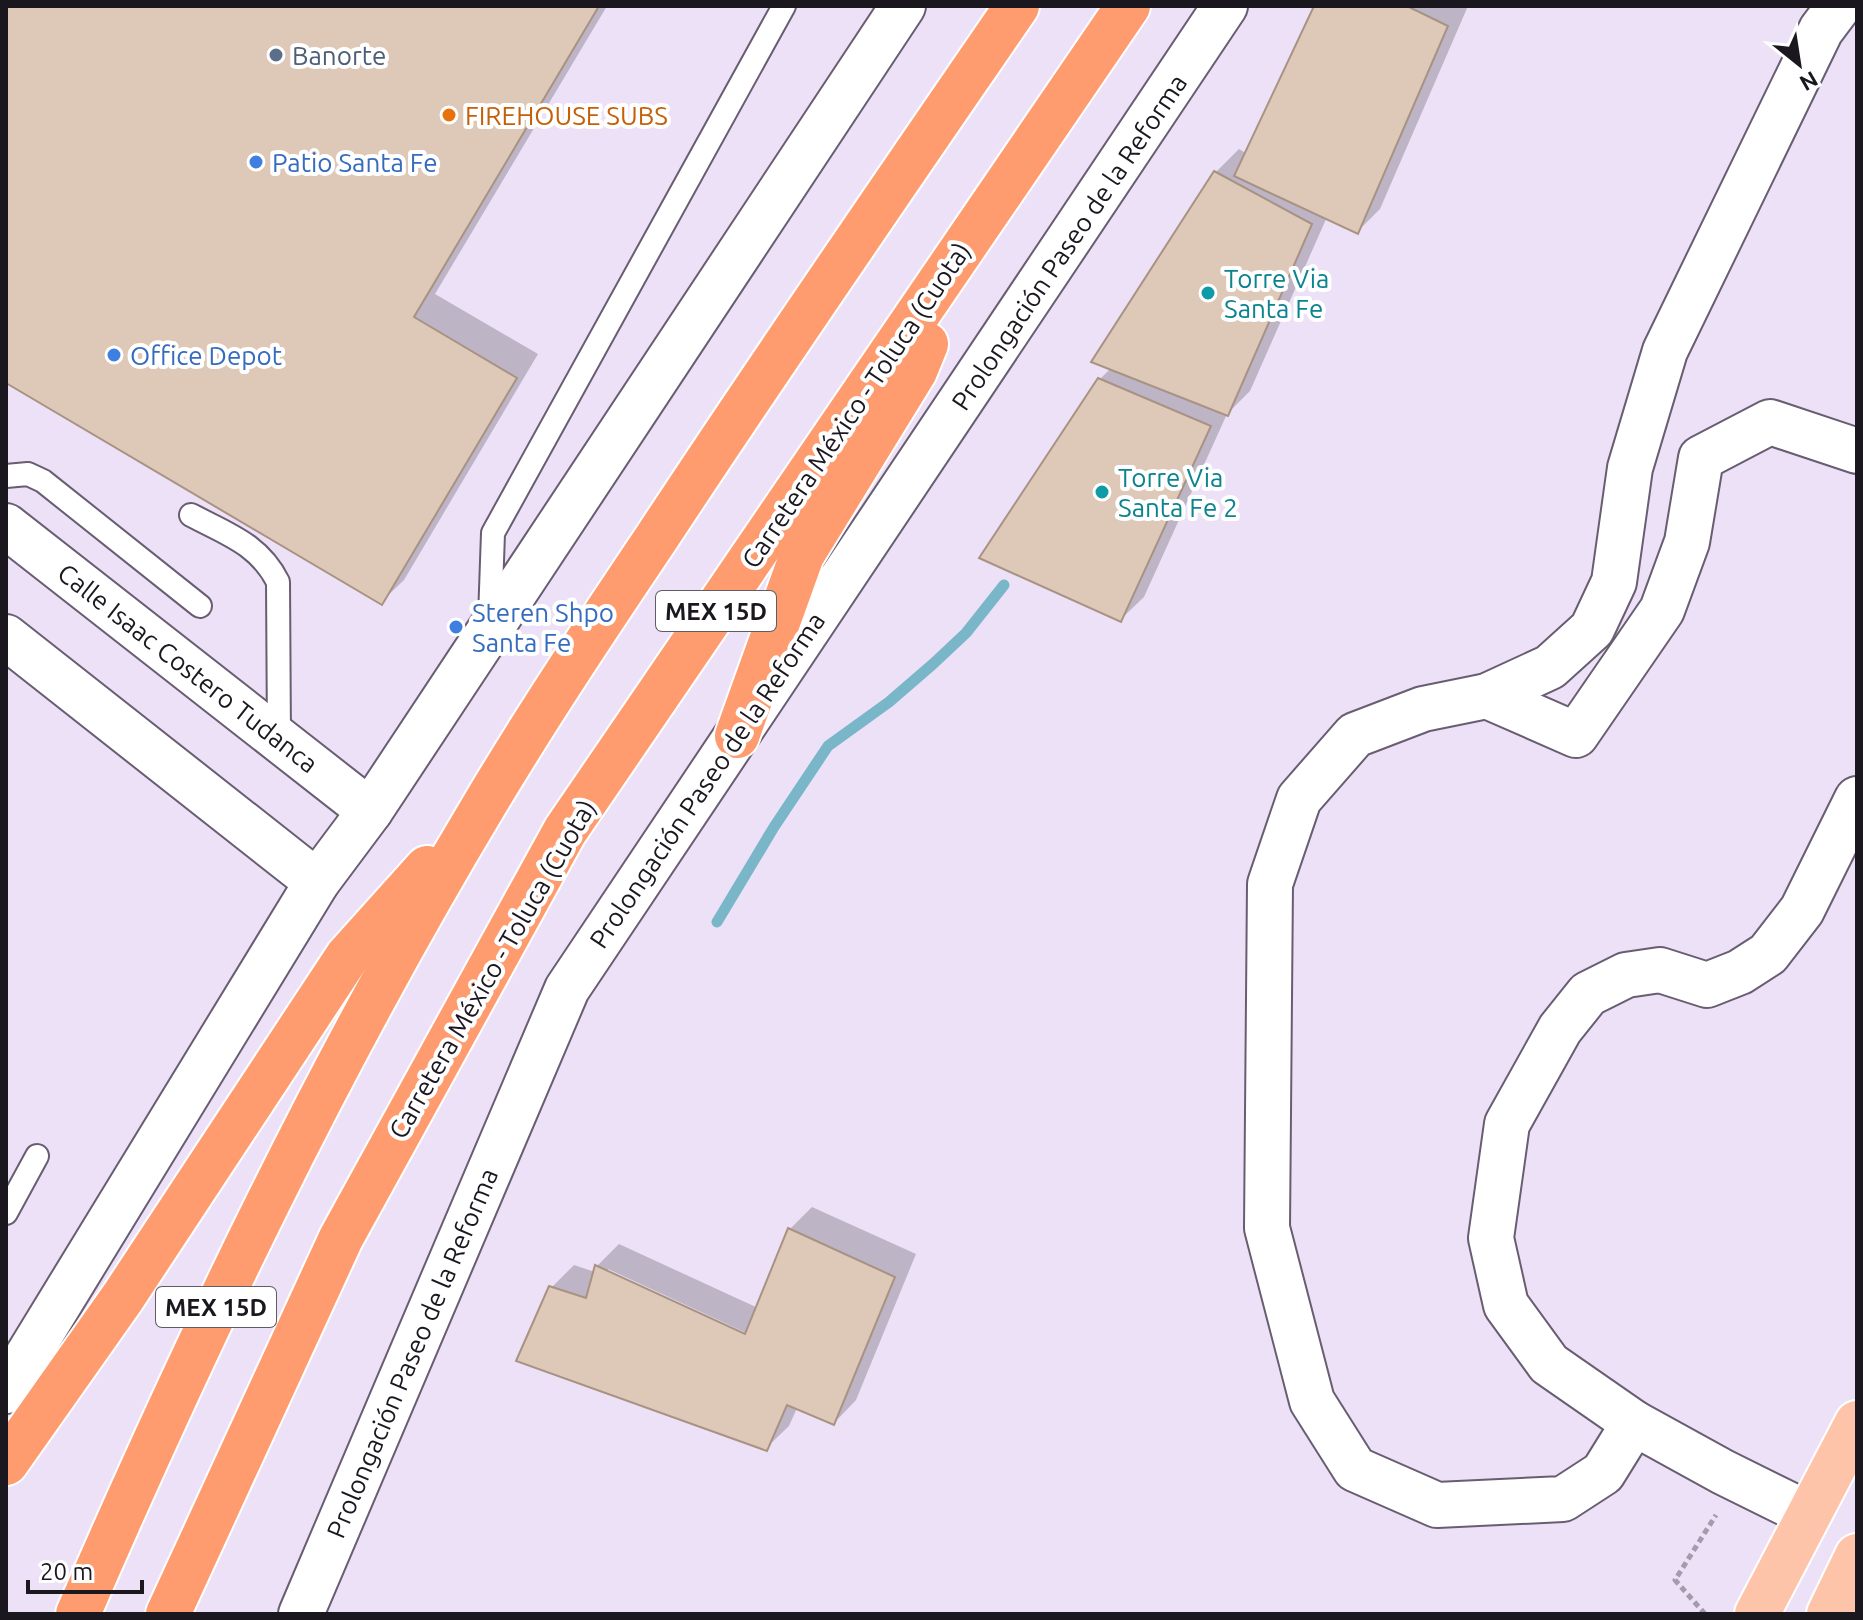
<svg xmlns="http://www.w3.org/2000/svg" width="1863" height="1620" font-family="Ubuntu,sans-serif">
  <rect width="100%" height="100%" fill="#ede1f7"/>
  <g fill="#0003" fill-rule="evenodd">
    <polygon points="6,6 607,6 435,294 538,354 404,580 381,602 6,381"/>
    <polygon points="1316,6 1468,6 1380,209 1358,231 1327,217 1250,391 1227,414 1144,597 1121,619 1100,379 1111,368 1094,361 1216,172 1239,149 1247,154"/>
    <path d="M 812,1207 L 916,1254 L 856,1400 L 834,1423 L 797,1408 L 789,1426 L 766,1448 L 551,1288 L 574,1265 L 595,1272 L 597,1266 L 619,1244 L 758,1308 L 789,1230 ZM 608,1269 L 755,1337 L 753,1340 L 608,1274 Z"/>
  </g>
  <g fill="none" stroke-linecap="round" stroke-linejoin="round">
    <polyline stroke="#78b6c8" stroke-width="11" points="717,922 774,827 828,746 889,702 933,664 966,633 1004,585"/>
  </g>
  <g fill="#dec8b8" stroke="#a79283" stroke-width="2">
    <polygon points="6,6 599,6 414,317 517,378 382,605 6,383"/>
    <polygon points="1314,6 1407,6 1448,26 1358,234 1234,176"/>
    <polygon points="1214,171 1312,224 1228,416 1091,362"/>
    <polygon points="1098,378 1211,426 1121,622 979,558"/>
    <polygon points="788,1228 895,1277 834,1425 787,1405 767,1451 516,1361 549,1286 586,1298 595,1265 745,1334"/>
  </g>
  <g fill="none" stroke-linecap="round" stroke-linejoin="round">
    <defs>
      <g id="service">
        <polyline points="6,476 28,474 43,481 200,606"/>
        <path d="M 191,515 C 227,534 259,544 278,582 L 279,740"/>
        <polyline points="490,618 493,533 784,6"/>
        <polyline points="6,1213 37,1156"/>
      </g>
      <g id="minor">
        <polyline points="1839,6 1821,30 1665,351 1630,468 1614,582 1592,629 1550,667 1487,696 1423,709 1355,735 1299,799 1270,884 1267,1228 1312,1401 1355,1469 1437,1505 1563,1499 1603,1473 1634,1423 1549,1364 1506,1305 1491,1238 1507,1124 1560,1029 1588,994 1626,975 1660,970 1707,985 1740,972 1768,954 1802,910 1857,799"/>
        <polyline points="1487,696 1576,735 1662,610 1687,542 1701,458 1770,422 1857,451"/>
        <polyline points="1634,1423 1723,1472 1808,1514"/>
      </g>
      <g id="tertiary">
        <polyline points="6,526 370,811"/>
        <polyline points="6,637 317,882"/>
      </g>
      <g id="secondary">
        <polyline points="6,1391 317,882 370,811 903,6"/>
        <polyline points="301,1614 567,989 1225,6"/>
      </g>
      <g id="primary">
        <polyline points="1757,1614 1857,1423"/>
        <polyline points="1829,1614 1857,1556"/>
      </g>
      <g id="motorway">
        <polyline points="737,736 802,555 915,371 926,344"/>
        <polyline points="6,1463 123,1297 347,957 427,868"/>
        <path d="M 78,1614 C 199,1335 330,1062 486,802 C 541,710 600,622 659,534 C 776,356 897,181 1017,6"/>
        <polyline points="168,1614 341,1238 565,831 1128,6"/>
      </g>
    </defs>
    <use href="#service" stroke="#685d71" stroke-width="26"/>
    <use href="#minor" stroke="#685d71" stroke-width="48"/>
    <use href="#tertiary" stroke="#685d71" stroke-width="48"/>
    <use href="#secondary" stroke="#685d71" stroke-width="48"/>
    <use href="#primary" stroke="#fff" stroke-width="48"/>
    <use href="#motorway" stroke="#fff" stroke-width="48"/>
    <polyline stroke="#a49bac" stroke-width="5" stroke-dasharray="6 4" stroke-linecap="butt" points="1705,1614 1675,1580 1716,1515"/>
    <use href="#service" stroke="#fff" stroke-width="22"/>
    <use href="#minor" stroke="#fff" stroke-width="44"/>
    <use href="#tertiary" stroke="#fff" stroke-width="44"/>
    <use href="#secondary" stroke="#fff" stroke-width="44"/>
    <use href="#primary" stroke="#fec4a9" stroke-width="44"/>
    <use href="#motorway" stroke="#fe9c6f" stroke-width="44"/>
  </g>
  <circle fill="#5c6f8a" stroke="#fff" stroke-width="3" cx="276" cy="55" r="8"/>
  <circle fill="#e8710a" stroke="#fff" stroke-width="3" cx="449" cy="115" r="8"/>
  <g fill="#3f7fe0" stroke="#fff" stroke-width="3">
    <circle cx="256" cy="162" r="8"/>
    <circle cx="114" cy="355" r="8"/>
    <circle cx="456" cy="627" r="8"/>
  </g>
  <g fill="#0f9aa8" stroke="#fff" stroke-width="3">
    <circle cx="1208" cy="293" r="8"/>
    <circle cx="1102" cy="492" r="8"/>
  </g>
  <g text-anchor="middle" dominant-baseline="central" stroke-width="8" stroke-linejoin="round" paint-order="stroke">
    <g fill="#fff" stroke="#5f5d62" stroke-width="2">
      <rect x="656" y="591" width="120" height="40" rx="6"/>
      <rect x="156" y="1287" width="120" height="40" rx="6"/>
    </g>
    <g font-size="24" font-weight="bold" fill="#1b171f">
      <text x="716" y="611">MEX 15D</text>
      <text x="216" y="1307">MEX 15D</text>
    </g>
    <g font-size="26" fill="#4e5e75" stroke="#fff" text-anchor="start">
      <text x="292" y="55">Banorte</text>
    </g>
    <g font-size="26" fill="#c56008" stroke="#fff" text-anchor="start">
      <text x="465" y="115">FIREHOUSE SUBS</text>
    </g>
    <g font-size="26" fill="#366cbe" stroke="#fff" text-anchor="start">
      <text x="272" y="162">Patio Santa Fe</text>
      <text x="130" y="355">Office Depot</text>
      <text x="472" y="612">Steren Shpo<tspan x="472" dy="30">Santa Fe</tspan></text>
    </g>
    <g font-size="26" fill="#1b171f" stroke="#fff">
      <text transform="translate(1069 242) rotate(-56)">Prolongación Paseo de la Reforma</text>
      <text transform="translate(856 405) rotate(-56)">Carretera México - Toluca (Cuota)</text>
      <text transform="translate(188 668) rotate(38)">Calle Isaac Costero Tudanca</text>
      <text transform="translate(707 780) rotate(-56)">Prolongación Paseo de la Reforma</text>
      <text transform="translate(492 969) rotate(-60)">Carretera México - Toluca (Cuota)</text>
      <text transform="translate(412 1353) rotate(-67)">Prolongación Paseo de la Reforma</text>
    </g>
    <g font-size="26" fill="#0d838f" stroke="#fff" text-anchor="start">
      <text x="1224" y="278">Torre Via<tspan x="1224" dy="30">Santa Fe</tspan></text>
      <text x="1118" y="477">Torre Via<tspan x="1118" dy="30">Santa Fe 2</tspan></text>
    </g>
  </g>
  <rect width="1863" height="1620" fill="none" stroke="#1b171f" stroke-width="16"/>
  <g transform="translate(1799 64) rotate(150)" stroke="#ffffff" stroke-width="6" paint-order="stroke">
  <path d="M0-6L14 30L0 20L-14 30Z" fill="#1b171f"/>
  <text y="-12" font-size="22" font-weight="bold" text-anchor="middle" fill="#1b171f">N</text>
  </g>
  <path d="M28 1580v12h114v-12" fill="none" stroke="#1b171f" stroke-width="4"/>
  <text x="40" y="1580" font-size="24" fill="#1b171f" stroke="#ffffff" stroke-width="6" paint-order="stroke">20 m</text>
</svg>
